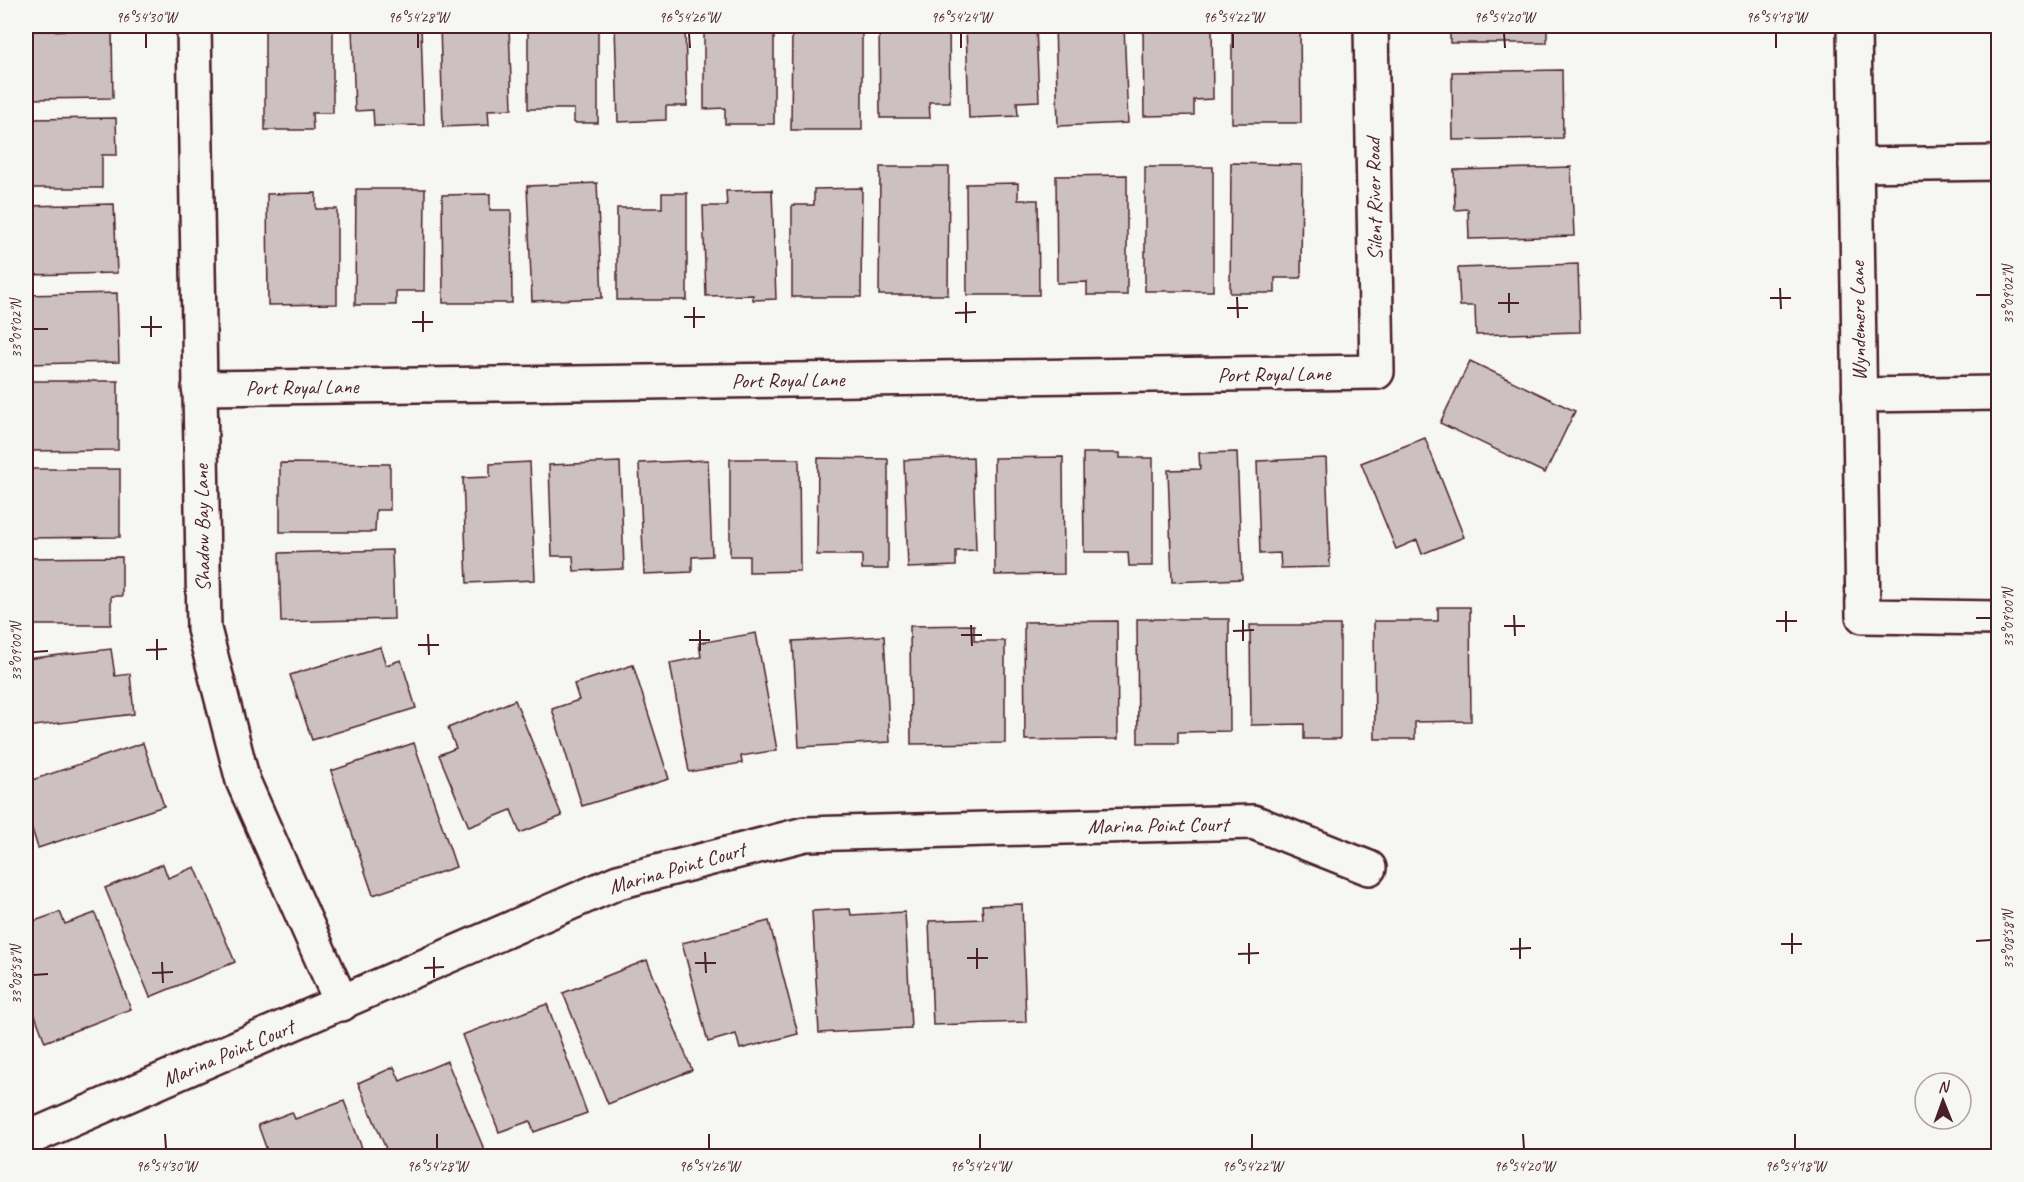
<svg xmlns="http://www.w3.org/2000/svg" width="2024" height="1182" font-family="Caveat,sans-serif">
  <rect width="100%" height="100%" fill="#f6f6f2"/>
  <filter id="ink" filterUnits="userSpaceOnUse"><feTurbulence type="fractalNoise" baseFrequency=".0167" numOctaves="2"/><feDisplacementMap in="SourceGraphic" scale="12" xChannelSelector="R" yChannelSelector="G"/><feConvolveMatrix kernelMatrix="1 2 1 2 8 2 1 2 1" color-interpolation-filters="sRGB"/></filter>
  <g filter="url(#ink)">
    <g fill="#ccc1c0" stroke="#4a1f2b" stroke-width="1.5">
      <polygon points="265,26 333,26 333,113 312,113 313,130 265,130"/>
      <polygon points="352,26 421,26 424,125 374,126 373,110 355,111"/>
      <polygon points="440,26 509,26 512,109 488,110 489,125 443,127"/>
      <polygon points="528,26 598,26 598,123 574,123 574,109 528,109"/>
      <polygon points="615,26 685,26 687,106 666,106 666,120 618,122"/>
      <polygon points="704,26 774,26 774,124 725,124 725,108 704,109"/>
      <polygon points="792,26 862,26 862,130 791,130"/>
      <polygon points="879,26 949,26 950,102 929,102 930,118 880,118"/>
      <polygon points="966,26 1036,26 1039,101 1017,102 1018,116 969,118"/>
      <polygon points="1055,26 1124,26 1128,123 1058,126"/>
      <polygon points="1143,26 1212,26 1213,99 1194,100 1194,115 1144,116"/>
      <polygon points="1232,26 1300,26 1301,123 1232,123"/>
      <rect x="1450" y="26" width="97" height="17"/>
      <polygon points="112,30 113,98 26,99 26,31"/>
      <polygon points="1562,70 1563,138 1453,140 1452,72"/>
      <polygon points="116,118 117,155 102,155 102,188 26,188 26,119"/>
      <polygon points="1231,163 1302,165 1301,278 1275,278 1275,293 1230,293"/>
      <polygon points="880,167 949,167 948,295 879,295"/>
      <rect x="1145" y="167" width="68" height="124"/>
      <polygon points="1571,167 1574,236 1469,239 1468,209 1455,210 1454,170"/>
      <polygon points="1127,175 1127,295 1087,295 1087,282 1057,283 1056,176"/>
      <polygon points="597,183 602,298 532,301 527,186"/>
      <polygon points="1018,183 1018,200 1038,200 1039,295 967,295 966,184"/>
      <polygon points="862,188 861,297 792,297 792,205 814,205 814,189"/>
      <polygon points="356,189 425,189 424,291 396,291 396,305 355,305"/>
      <polygon points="772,190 776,299 753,300 753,295 706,296 703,206 727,206 726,191"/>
      <polygon points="316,193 316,209 337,209 337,304 268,305 267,194"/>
      <polygon points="662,193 687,193 687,300 617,300 617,208 662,208"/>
      <polygon points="490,194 490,210 511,210 512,303 443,303 442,195"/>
      <polygon points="114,204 117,273 26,275 26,206"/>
      <polygon points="1578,264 1580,332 1476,335 1475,306 1460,306 1458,268"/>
      <polygon points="117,293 119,362 26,364 26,295"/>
      <polygon points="1470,361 1575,411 1545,473 1440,423"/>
      <polygon points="26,381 118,381 118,450 26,451"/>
      <polygon points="1425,438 1464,537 1422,554 1417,540 1396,549 1361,463"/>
      <polygon points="1237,452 1242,579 1172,582 1168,470 1200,469 1199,453"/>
      <polygon points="1083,453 1120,453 1120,458 1153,458 1153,566 1129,566 1128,552 1084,552"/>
      <polygon points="973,457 976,550 956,551 956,566 908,568 904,460"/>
      <polygon points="1063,457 1064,574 995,575 994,458"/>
      <polygon points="818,458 888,459 888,569 862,569 862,555 817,555"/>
      <polygon points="1326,458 1330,567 1281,568 1280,553 1260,554 1257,461"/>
      <polygon points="730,459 799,459 800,571 749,572 749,556 730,556"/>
      <polygon points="708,460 712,556 692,557 692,572 644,574 639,463"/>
      <polygon points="530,462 535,580 467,583 463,478 490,477 490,464"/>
      <polygon points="620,462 624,569 574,571 573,556 552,556 549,465"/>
      <polygon points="280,463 390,464 390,510 376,510 375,532 280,532"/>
      <polygon points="26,469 120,469 120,537 26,538"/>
      <polygon points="392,550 394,619 281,622 279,553"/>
      <polygon points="122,557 122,596 111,596 111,625 26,625 26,558"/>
      <polygon points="1438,607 1470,607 1471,721 1415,722 1415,739 1375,739 1374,621 1438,621"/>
      <polygon points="1137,619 1229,619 1230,731 1178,732 1178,743 1138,743"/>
      <polygon points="1117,621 1118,739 1025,740 1024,622"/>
      <polygon points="974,625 974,641 1005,641 1005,743 911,744 910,626"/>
      <polygon points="1250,625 1340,625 1340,739 1304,739 1304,724 1251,725"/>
      <polygon points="756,633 777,750 741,756 742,763 689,772 670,663 701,657 699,643"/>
      <polygon points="884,636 890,742 799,747 793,641"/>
      <polygon points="380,647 386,665 401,660 416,708 312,740 290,675"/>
      <polygon points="111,649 115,676 130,674 134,714 26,727 26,659"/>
      <polygon points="633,665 669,779 582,806 552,709 579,700 574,684"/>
      <polygon points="515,700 562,816 520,833 511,810 469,827 439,755 456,748 448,728"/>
      <polygon points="143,743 164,806 38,848 26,810 26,782"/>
      <polygon points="414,743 456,867 373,895 331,771"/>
      <polygon points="163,864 168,878 195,867 235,962 150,997 105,888"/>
      <polygon points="1022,904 1026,1022 933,1025 929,921 983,919 982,905"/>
      <polygon points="850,909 851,915 905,912 911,1028 819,1033 812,911"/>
      <polygon points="60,912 65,924 95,913 131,1009 45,1042 26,991 26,924"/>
      <polygon points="769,921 798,1034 740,1049 736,1034 708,1042 682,943"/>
      <polygon points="647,960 692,1070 608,1104 563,993"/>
      <polygon points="547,1004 587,1113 534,1132 530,1121 499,1132 462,1035"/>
      <polygon points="447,1061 486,1154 478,1156 389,1156 358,1083 394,1067 400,1081"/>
      <polygon points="344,1101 365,1156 269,1156 258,1125 292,1112 295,1119"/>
    </g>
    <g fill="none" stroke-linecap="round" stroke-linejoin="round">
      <defs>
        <g id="minor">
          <polyline points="194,26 204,629 243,781 342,1004"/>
          <polyline points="1854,26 1863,616 1998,618"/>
          <polyline points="1856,165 1998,163"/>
          <polyline points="199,388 1377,372 1371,26"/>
          <polyline points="1859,395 1998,393"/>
          <polyline points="26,1137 36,1135 618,882 805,834 1253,822 1369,868"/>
        </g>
      </defs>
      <use href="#minor" stroke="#4a1f2b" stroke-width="38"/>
      <use href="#minor" stroke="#f6f6f2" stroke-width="33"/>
    </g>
  </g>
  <path fill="none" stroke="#4a1f2b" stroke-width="2" d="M 146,33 L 146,48M 418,33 L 418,48M 689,33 L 690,48M 961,33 L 961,48M 1233,33 L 1233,48M 1504,33 L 1505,48M 1776,33 L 1776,48M 1780,288 L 1781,309M 1509,293 L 1509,313M 1976,295 L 1991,295M 1237,297 L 1238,318M 1770,298 L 1791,298M 966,302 L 966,323M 1498,303 L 1519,303M 694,307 L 694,328M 1227,308 L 1248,308M 423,311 L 423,332M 955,313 L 976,312M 151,316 L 151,337M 684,317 L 705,317M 412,322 L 433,322M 141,327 L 162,327M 33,329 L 48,329M 1786,611 L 1786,632M 1514,615 L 1515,636M 1976,618 L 1991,618M 1243,620 L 1243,641M 1776,621 L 1797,621M 971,625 L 972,646M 1504,626 L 1525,626M 700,630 L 700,651M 1233,631 L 1254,630M 428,634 L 429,655M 961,635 L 982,635M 157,639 L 157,660M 689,640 L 710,640M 418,645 L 439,645M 146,650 L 167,649M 33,652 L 48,651M 1792,933 L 1792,954M 1520,938 L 1520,959M 1976,941 L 1991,940M 1249,943 L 1249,964M 1781,944 L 1802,944M 977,948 L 977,969M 1510,949 L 1531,948M 705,952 L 706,973M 1238,954 L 1259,953M 434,957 L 434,978M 967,958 L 988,958M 162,962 L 163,983M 695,963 L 716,963M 424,968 L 444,967M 152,973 L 173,972M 33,975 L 48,974M 165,1134 L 166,1149M 437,1134 L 437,1149M 709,1134 L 709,1149M 980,1134 L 980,1149M 1252,1134 L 1252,1149M 1523,1134 L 1524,1149M 1795,1134 L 1795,1149"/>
  <g text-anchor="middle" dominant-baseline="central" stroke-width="6" stroke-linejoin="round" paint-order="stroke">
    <g font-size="21" fill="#4a1f2b" stroke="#f6f6f2">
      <text transform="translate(1374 199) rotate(-91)">Silent River Road</text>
      <text transform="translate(1858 321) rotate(-91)">Wyndemere Lane</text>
      <text transform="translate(1274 374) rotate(-1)">Port Royal Lane</text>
      <text transform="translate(788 380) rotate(-1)">Port Royal Lane</text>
      <text transform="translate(302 387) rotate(-1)">Port Royal Lane</text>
      <text transform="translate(202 528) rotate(-91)">Shadow Bay Lane</text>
      <text transform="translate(1158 825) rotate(-1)">Marina Point Court</text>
      <text transform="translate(677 868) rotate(-16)">Marina Point Court</text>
      <text transform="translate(228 1053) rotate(-23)">Marina Point Court</text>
    </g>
  </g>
  <rect width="2024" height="1182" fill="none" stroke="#f6f6f2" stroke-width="66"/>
  <g transform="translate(1943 1101) rotate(359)"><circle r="28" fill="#f6f6f2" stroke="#b1a0a2" stroke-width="1.5"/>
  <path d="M0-4.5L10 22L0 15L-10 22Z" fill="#4a1f2b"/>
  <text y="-9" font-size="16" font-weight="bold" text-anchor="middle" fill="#4a1f2b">N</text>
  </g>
  <rect x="33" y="33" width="1958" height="1116" fill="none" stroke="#4a1f2b" stroke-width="2"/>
  <g font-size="15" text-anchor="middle" fill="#4a1f2b">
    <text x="146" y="22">96°54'30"W</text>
    <text x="418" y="22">96°54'28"W</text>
    <text x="689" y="22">96°54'26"W</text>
    <text x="961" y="22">96°54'24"W</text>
    <text x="1233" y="22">96°54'22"W</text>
    <text x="1504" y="22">96°54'20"W</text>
    <text x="1776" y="22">96°54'18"W</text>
    <text transform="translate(2008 295) rotate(-90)" y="5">33°09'02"N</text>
    <text transform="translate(16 329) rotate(-90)" y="5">33°09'02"N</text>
    <text transform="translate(2008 618) rotate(-90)" y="5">33°09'00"N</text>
    <text transform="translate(16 652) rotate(-90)" y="5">33°09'00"N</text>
    <text transform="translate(2008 940) rotate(-90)" y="5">33°08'58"N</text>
    <text transform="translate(16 975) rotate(-90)" y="5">33°08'58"N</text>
    <text x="166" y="1171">96°54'30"W</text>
    <text x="437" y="1171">96°54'28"W</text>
    <text x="709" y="1171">96°54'26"W</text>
    <text x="980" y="1171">96°54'24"W</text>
    <text x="1252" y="1171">96°54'22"W</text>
    <text x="1524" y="1171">96°54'20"W</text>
    <text x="1795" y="1171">96°54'18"W</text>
  </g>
</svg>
